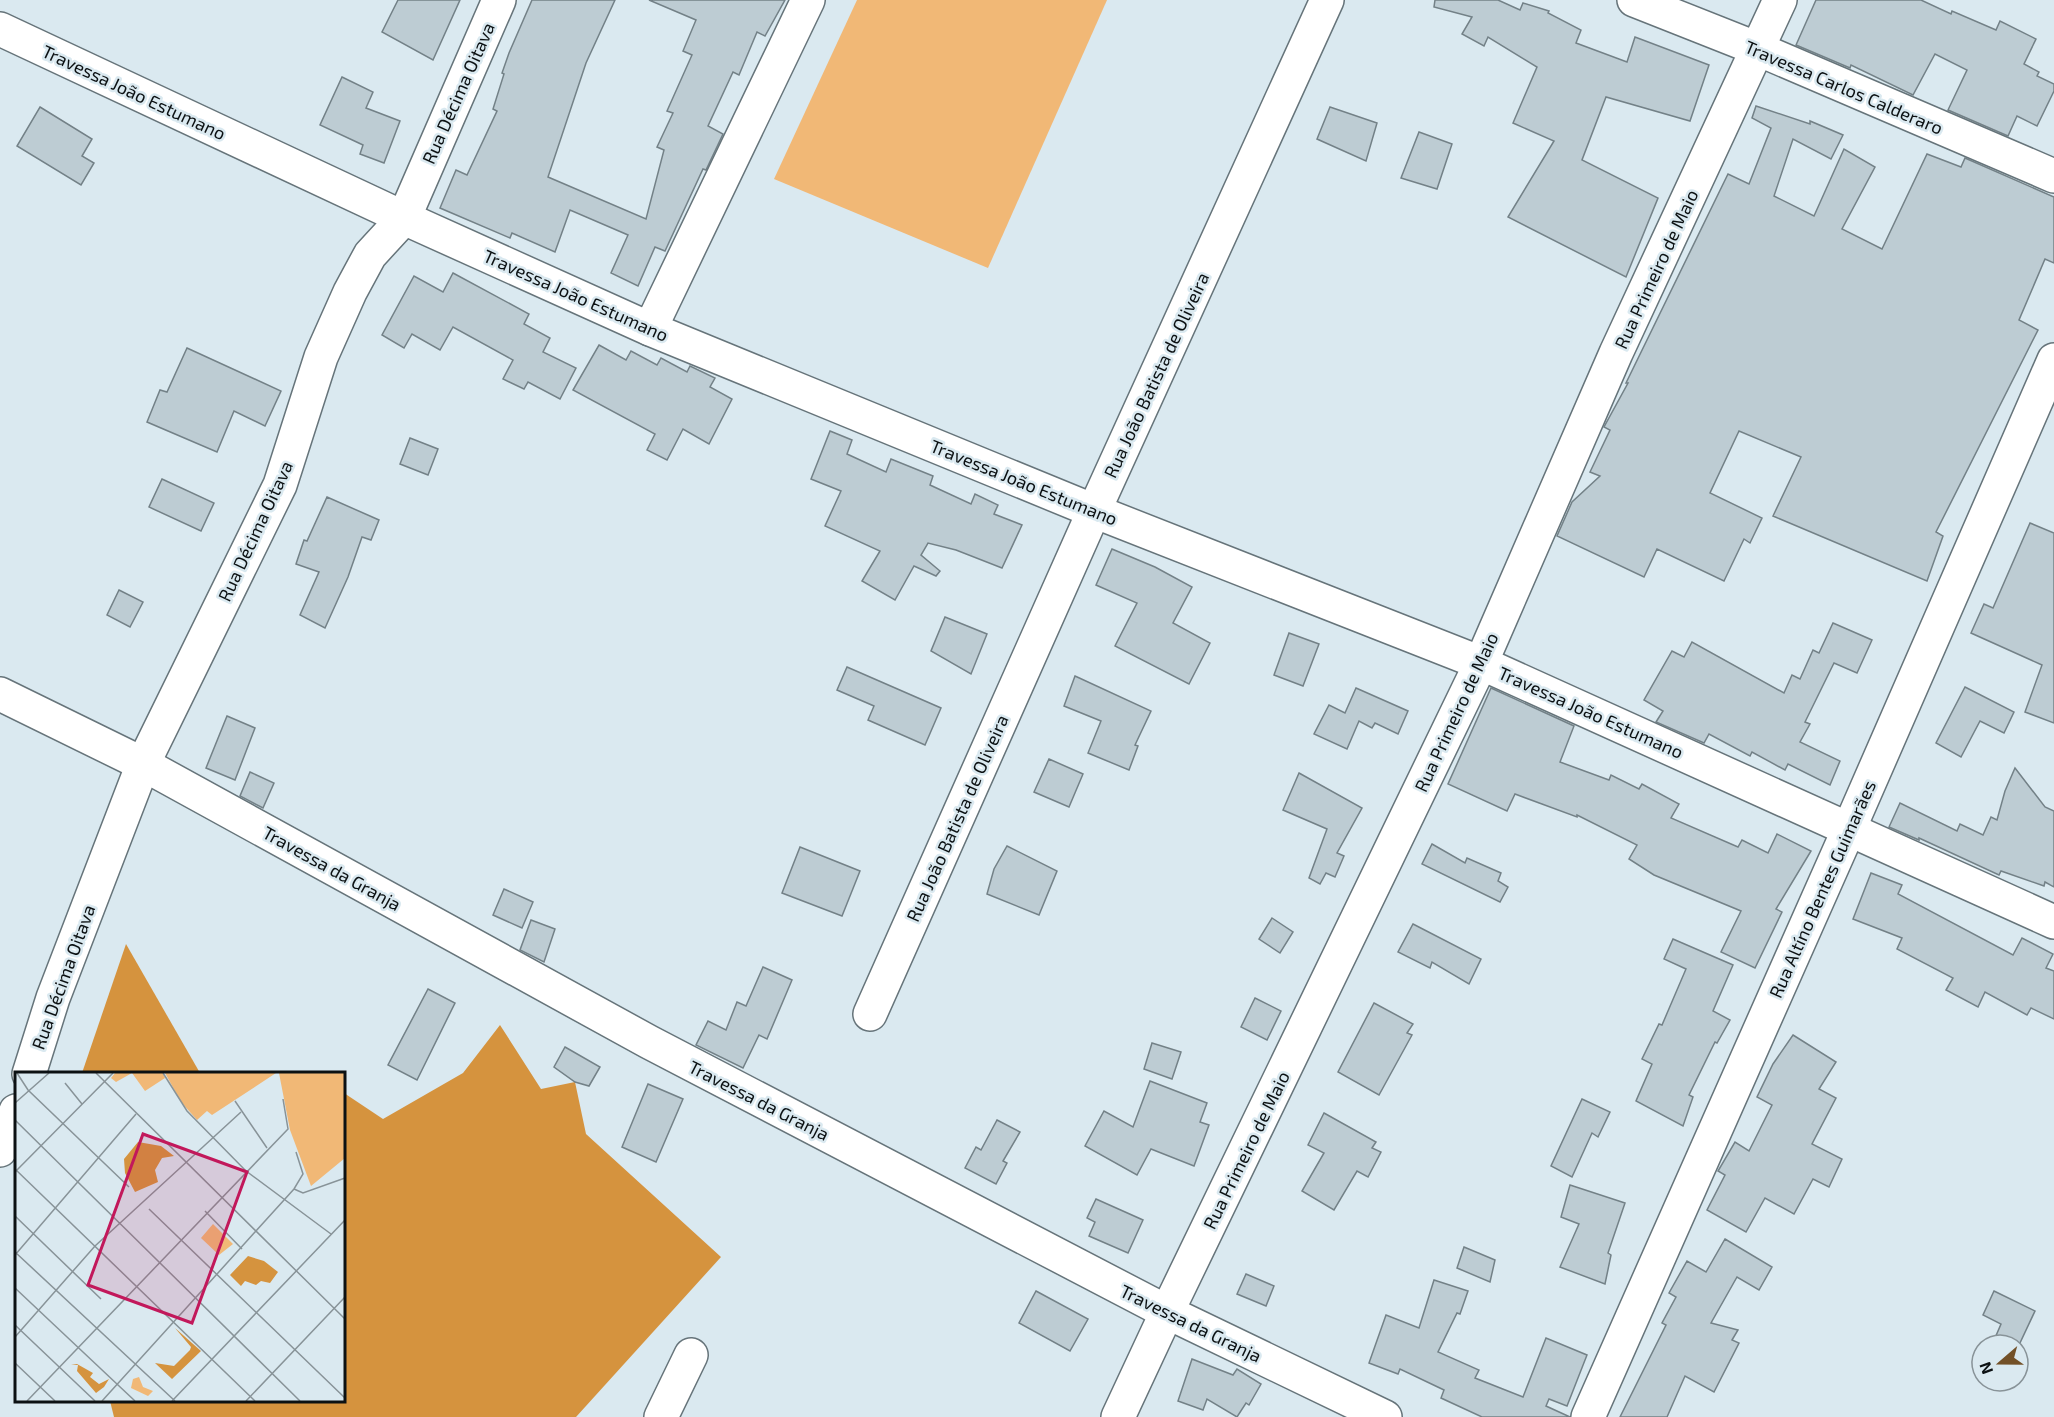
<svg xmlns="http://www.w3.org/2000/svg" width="2054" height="1417" font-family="'Exo 2',sans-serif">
  <rect width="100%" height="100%" fill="#dae9f0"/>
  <polygon fill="#f1b876" points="857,0 1107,0 988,268 774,179"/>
  <g fill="#d5933e">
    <polygon points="126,944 200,1073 82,1073"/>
    <polygon points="500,1025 541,1089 575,1082 586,1134 721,1257 576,1417 114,1417 110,1401 344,1400 344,1093 383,1119 463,1073"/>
  </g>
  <g fill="#bdccd3" stroke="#738187" stroke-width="1.5">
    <polygon points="398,0 460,0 433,60 382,32"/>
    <polygon points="532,0 615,0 586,63 548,177 646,219 664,150 657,147 673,113 667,111 692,55 683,51 696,20 649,0 785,0 765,36 757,32 739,75 733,72 708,126 723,134 706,170 703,169 665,251 655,247 638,286 611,273 628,235 570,210 555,252 512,233 510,238 440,208 456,170 467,175 497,111 493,109 504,74 502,73 509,53"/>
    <polygon points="1435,0 1498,0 1520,10 1523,3 1549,11 1548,13 1581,30 1576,43 1627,62 1635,37 1709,65 1690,121 1606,97 1582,160 1658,198 1626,277 1508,217 1554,141 1513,123 1537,67 1488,37 1484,46 1462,34 1472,17 1434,7"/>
    <polygon points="1816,0 1921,0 1951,14 1952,11 1996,30 2000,21 2036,39 2024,64 2039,72 2037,76 2054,84 2054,91 2037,126 2017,116 2008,136 1948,110 1967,70 1935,54 1913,95 1851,65 1850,68 1796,45"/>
    <polygon points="342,77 373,92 366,108 400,121 384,163 360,154 363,145 320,125"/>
    <polygon points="1756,106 1810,124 1810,121 1843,135 1831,159 1793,139 1774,196 1814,216 1844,149 1875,167 1842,229 1882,249 1927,154 1961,167 1965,158 2054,197 2054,263 2045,259 2019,320 2038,330 1936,532 1943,536 1927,581 1773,516 1801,457 1739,431 1710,493 1762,518 1750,543 1744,539 1724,581 1657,549 1644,577 1557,536 1572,502 1600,476 1590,472 1610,430 1604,427 1628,383 1626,383 1728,174 1749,184 1771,128 1752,118"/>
    <polygon points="40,107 92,139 82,156 94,163 81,185 17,146"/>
    <polygon points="1330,107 1377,123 1366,161 1317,139"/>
    <polygon points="1419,132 1452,144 1437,189 1401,178"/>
    <polygon points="453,273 529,314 524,324 550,338 543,352 576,368 560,399 528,382 524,389 503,379 513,360 453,327 440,350 412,334 404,348 382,335 414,276 443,292"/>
    <polygon points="599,345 626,360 631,351 657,365 661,358 687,372 690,366 715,378 710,387 732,399 709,444 683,429 667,460 647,450 655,434 573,390"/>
    <polygon points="187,348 281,391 265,426 234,411 217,452 147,422 160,390 167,392"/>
    <polygon points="830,431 852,440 847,454 886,472 891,459 933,476 930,485 971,504 975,494 998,505 994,514 1022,525 1002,568 956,550 928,543 921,555 940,571 936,576 914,566 895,600 862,581 880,551 825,526 841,491 811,479"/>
    <polygon points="410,438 438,449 428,475 400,464"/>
    <polygon points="162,479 214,503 201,531 149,507"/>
    <polygon points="327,497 379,520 371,540 362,537 348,577 325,628 300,615 319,572 296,564 304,540 307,541"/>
    <polygon points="2030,523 2054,533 2054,723 2025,712 2042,665 1971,633 1984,604 1993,608"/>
    <polygon points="1112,549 1155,567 1192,587 1173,623 1210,643 1189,684 1115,646 1137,603 1096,585"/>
    <polygon points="119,590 143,602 130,627 107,615"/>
    <polygon points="945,617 987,634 971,674 931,651"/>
    <polygon points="1833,623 1872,640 1857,673 1834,663 1805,722 1810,724 1800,742 1840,761 1830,785 1788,764 1785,770 1752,752 1750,756 1709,734 1704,743 1656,722 1663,711 1644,700 1672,651 1684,657 1692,642 1784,693 1792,675 1800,679 1813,650 1819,653"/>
    <polygon points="1289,633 1319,644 1303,686 1274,675"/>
    <polygon points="847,667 941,708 925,745 868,720 874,706 837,690"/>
    <polygon points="1075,676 1151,711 1135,745 1138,746 1129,770 1088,753 1101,721 1064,706"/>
    <polygon points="1965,687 2014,712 2004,733 1980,721 1961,757 1936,743"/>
    <polygon points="1356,688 1408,711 1398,734 1375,723 1372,728 1359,721 1347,749 1314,734 1329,705 1345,713"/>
    <polygon points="1491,688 1574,726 1560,762 1609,780 1611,775 1639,789 1642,784 1679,804 1671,818 1738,847 1742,840 1768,853 1777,834 1811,851 1776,909 1782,912 1755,968 1721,952 1741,911 1654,875 1629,859 1637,845 1577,815 1577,817 1515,794 1507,811 1448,784"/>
    <polygon points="227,716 255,728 235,780 206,768"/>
    <polygon points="1049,759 1083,774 1069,807 1034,792"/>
    <polygon points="2015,768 2045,807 2054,811 2054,887 2045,882 2044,886 2001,871 1999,875 1919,838 1919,840 1889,827 1900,803 1957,831 1960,824 1983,835 1991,817 1997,820 2005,791"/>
    <polygon points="250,772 274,783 263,808 240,796"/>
    <polygon points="1299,773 1362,808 1337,853 1344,856 1335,877 1326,873 1320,884 1309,878 1327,829 1283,810"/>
    <polygon points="1432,844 1465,863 1467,858 1501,873 1498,881 1508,887 1500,902 1422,864"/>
    <polygon points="1007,846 1057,871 1039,915 987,894 994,869"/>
    <polygon points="800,847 860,871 842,916 782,893"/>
    <polygon points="1871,873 1902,885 1898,894 2013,955 2022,938 2053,954 2046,968 2054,971 2054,1019 2031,1008 2027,1015 1985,992 1978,1007 1946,990 1953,978 1897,949 1902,938 1853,919"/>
    <polygon points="504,889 533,902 522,928 493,915"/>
    <polygon points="1272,918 1293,932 1280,953 1259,939"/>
    <polygon points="531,920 555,929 544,962 520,950"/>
    <polygon points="1413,924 1481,959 1469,984 1432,962 1430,968 1398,952"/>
    <polygon points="1673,939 1733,965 1713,1011 1730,1020 1717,1043 1715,1042 1689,1095 1693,1097 1683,1126 1636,1101 1652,1064 1642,1059 1659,1024 1662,1025 1686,969 1664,959"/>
    <polygon points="763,967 792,980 767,1039 759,1035 743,1068 696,1045 708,1021 726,1030 737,1002 746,1006"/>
    <polygon points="428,989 455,1003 417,1080 388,1065"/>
    <polygon points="1255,998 1281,1011 1267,1040 1241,1027"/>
    <polygon points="1374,1003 1413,1024 1407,1033 1412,1035 1379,1095 1338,1072"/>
    <polygon points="1793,1035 1836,1062 1819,1089 1836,1098 1812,1144 1842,1159 1829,1187 1813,1179 1794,1214 1765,1198 1746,1232 1707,1210 1725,1175 1718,1171 1735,1142 1749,1151 1772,1105 1757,1097 1773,1064"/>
    <polygon points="1152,1043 1181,1052 1172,1079 1144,1069"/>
    <polygon points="565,1047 600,1067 589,1086 575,1082 554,1067"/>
    <polygon points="1150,1081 1207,1103 1200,1122 1209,1125 1194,1166 1151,1149 1137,1175 1085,1146 1104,1111 1133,1127"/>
    <polygon points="648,1084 683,1099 656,1162 622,1147"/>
    <polygon points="1582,1099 1610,1112 1598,1137 1592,1133 1572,1177 1551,1166"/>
    <polygon points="1324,1113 1376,1142 1372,1148 1381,1152 1368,1177 1357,1171 1334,1210 1302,1191 1324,1153 1308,1145"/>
    <polygon points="997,1120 1020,1132 1003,1161 1007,1163 996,1184 965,1168 976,1147 981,1150"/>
    <polygon points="1570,1185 1625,1203 1608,1253 1611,1255 1605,1284 1560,1267 1579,1224 1561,1217"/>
    <polygon points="1096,1199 1143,1220 1128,1253 1089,1236 1095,1222 1087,1218"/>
    <polygon points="1725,1239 1772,1267 1759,1290 1737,1277 1711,1323 1738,1330 1732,1340 1739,1343 1714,1392 1685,1376 1667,1417 1620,1417 1666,1325 1662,1323 1676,1297 1669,1293 1687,1261 1706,1272"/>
    <polygon points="1464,1247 1495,1260 1490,1282 1457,1268"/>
    <polygon points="1246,1274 1274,1286 1266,1306 1237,1294"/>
    <polygon points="1434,1280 1468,1291 1460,1314 1457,1313 1438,1352 1479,1370 1475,1378 1523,1397 1546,1338 1587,1355 1567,1406 1549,1399 1546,1406 1570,1417 1482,1417 1441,1398 1444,1390 1400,1369 1398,1374 1369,1363 1386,1315 1419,1328"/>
    <polygon points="1036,1291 1088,1319 1070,1351 1019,1323"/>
    <polygon points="1994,1291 2035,1311 2019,1345 1992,1345 2001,1324 1983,1315"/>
    <polygon points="1192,1359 1233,1375 1237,1369 1261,1384 1249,1405 1246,1403 1237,1417 1207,1399 1203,1410 1178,1401"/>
  </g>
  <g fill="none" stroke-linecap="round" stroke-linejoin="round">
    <defs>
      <g id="minor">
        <polyline points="1634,0 1758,49 2054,176"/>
        <polyline points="0,29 404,218 650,329 1094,511 1481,663 2054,922"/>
        <polyline points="650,329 808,0"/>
        <polyline points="0,694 143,764 649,1042 1167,1312 1385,1417"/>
        <polyline points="870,1014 1094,511 1327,0"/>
        <polyline points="29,1074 53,998 143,764 280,485 321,357 350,292 370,255 404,218 499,0"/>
        <polyline points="0,1150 16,1111"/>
        <polyline points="661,1417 691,1355"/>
        <polyline points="1118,1417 1167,1312 1481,663 1616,353 1780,0"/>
        <polyline points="1588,1417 1849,829 2054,360"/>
      </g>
    </defs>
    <use href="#minor" stroke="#66747a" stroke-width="36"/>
    <use href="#minor" stroke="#fff" stroke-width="33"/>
  </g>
  <g text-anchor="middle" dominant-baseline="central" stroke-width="5" stroke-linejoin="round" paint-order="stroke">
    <g font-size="18" fill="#0c1113" stroke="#dae9f0">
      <text transform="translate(1844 87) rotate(23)">Travessa Carlos Calderaro</text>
      <text transform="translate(134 92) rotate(25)">Travessa João Estumano</text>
      <text transform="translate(458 93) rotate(-66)">Rua Décima Oitava</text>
      <text transform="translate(1656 269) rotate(-65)">Rua Primeiro de Maio</text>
      <text transform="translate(576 295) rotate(24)">Travessa João Estumano</text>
      <text transform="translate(1156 375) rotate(-65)">Rua João Batista de Oliveira</text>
      <text transform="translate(1024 482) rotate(22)">Travessa João Estumano</text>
      <text transform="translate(255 531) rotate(-65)">Rua Décima Oitava</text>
      <text transform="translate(1456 712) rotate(-65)">Rua Primeiro de Maio</text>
      <text transform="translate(1591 712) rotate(24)">Travessa João Estumano</text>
      <text transform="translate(957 818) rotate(-66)">Rua João Batista de Oliveira</text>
      <text transform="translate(332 868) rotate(29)">Travessa da Granja</text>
      <text transform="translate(1822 889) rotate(-66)">Rua Altíno Bentes Guimarães</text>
      <text transform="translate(63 977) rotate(-70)">Rua Décima Oitava</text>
      <text transform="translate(759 1100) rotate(27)">Travessa da Granja</text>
      <text transform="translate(1246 1150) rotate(-64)">Rua Primeiro de Maio</text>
      <text transform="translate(1191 1323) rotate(26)">Travessa da Granja</text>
    </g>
  </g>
  <g transform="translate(15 1072)">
    <rect width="330" height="330" fill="#dae9f0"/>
    <path d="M 100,1 L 148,1 L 150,6 L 130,19 L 117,1 L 101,10 L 96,6 ZM 150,1 L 261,1 L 197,43 L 192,39 L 182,48 L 166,30 ZM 264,1 L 330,1 L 330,86 L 296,114 L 275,58 ZM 198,152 L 218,172 L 204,183 L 186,166 ZM 124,305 L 128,315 L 138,319 L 133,324 L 116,316 L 118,307 Z" fill="#f1b876"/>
    <path d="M 123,70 L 146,74 L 159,84 L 147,86 L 140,98 L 143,110 L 120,120 L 110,101 L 109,87 ZM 233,184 L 249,189 L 263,200 L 255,211 L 246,209 L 241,213 L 230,209 L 226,214 L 215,203 ZM 160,256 L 186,279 L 157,307 L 140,291 L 159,294 L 175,278 L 176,275 ZM 62,292 L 78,301 L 75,305 L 84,312 L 94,307 L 89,315 L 81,321 L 62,299 L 63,293 L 56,293 Z" fill="#d5933e"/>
    <path fill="none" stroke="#889398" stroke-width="1.5" d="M 2,1 L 13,18 L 114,115M 81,1 L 330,247M 148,1 L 172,39 L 231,99 L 316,162M 50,11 L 67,32M 220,29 L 252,76M 0,31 L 34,1M 0,48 L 285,329M 0,97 L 240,329M 0,100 L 98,1M 279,117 L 288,121 L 330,106M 134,137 L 330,326M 190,139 L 227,177M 0,144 L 86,227M 0,180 L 160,329M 0,183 L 121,42M 0,216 L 120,329M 0,253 L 80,329M 0,265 L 80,174 L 226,40M 0,291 L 40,329M 12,329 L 273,57 L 268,27M 87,329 L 279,117 L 288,102 L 281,80M 157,329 L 330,148M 231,329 L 330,225"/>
    <path fill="#c2185b" fill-opacity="0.15" stroke="#c2185b" stroke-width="3" d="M 128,62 L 232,100 L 177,251 L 73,213 Z"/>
    <rect width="330" height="330" fill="none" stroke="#0c1113" stroke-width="3"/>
  </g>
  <g transform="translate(2000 1363) rotate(250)"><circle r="28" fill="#dae9f0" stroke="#889398" stroke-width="1.5"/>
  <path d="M0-4.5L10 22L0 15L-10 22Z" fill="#725027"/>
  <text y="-9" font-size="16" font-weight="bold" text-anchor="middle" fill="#0c1113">N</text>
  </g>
</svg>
